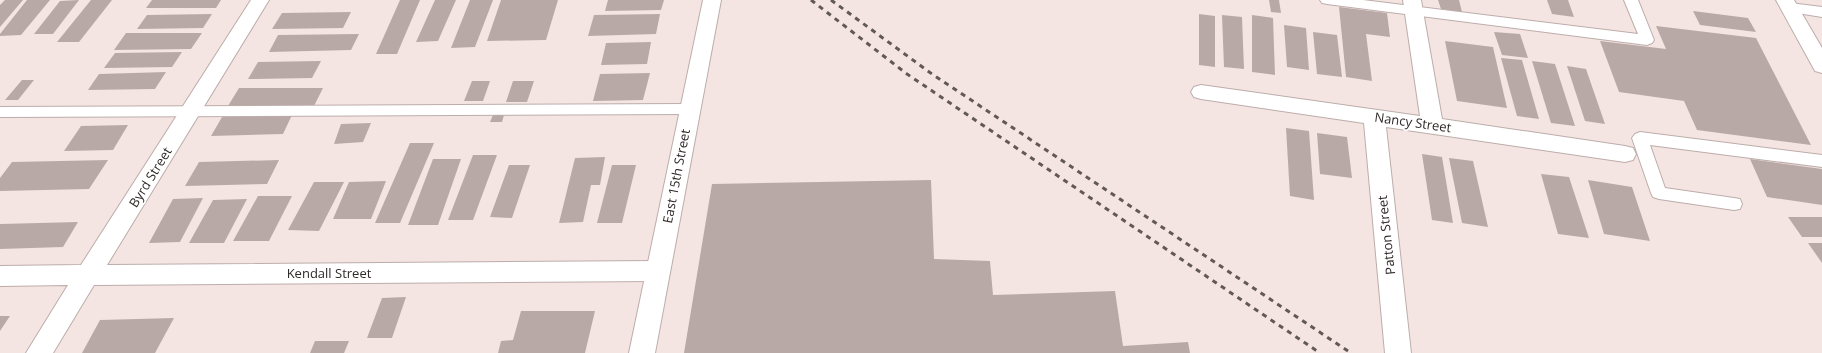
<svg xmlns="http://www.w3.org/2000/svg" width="1822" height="353" font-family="'Open Sans',sans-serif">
  <rect width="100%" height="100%" fill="#f5e5e2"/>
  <g fill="#b8a9a7">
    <polygon points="5,0 23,0 0,27 0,5"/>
    <polygon points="27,0 50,0 21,35 0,36 0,34"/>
    <polygon points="79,0 53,34 34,34 60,1"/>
    <polygon points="91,0 112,0 79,42 57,42"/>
    <polygon points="152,0 221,0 216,8 146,8"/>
    <polygon points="400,0 420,0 397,54 376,54"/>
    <polygon points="435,0 456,0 438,41 416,42"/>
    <polygon points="470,0 493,0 475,47 451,48"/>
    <polygon points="501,0 558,0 546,40 487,41"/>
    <polygon points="608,0 664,0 661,10 605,11"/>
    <polygon points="1269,0 1279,0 1281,13 1271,12"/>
    <polygon points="1438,0 1459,0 1462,12 1441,9"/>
    <polygon points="1547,0 1568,0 1574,17 1552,14"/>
    <polygon points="1339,7 1387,13 1390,37 1366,34 1372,81 1346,77"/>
    <polygon points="1693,11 1748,18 1756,32 1700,25"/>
    <polygon points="351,12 343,28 272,29 282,13"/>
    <polygon points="212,14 203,28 137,29 147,15"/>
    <polygon points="660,14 656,34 588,36 594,15"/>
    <polygon points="1199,14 1215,16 1215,67 1199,65"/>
    <polygon points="1222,15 1242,17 1244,69 1224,67"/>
    <polygon points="1252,15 1273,18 1275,75 1252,72"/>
    <polygon points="1284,25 1306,28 1309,70 1287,67"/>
    <polygon points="1656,26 1756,38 1811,145 1697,130 1684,101 1619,92 1600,41 1666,49"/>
    <polygon points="1313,32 1337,35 1342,77 1317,74"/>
    <polygon points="1494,32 1520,34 1528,58 1502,55"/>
    <polygon points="126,33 202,33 191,49 114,50"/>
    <polygon points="359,34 351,50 269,52 278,35"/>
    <polygon points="1445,41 1493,47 1507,108 1457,101"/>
    <polygon points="651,42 647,64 601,65 606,43"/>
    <polygon points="182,52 172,67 104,68 115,53"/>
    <polygon points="1501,58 1522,60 1539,119 1517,116"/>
    <polygon points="321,61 312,78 248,79 258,62"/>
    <polygon points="1532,61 1555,64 1575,126 1551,123"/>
    <polygon points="1567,66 1586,69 1605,124 1585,121"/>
    <polygon points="166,72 155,89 88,90 99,74"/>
    <polygon points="650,73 643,100 593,101 600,74"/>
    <polygon points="22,80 34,80 18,100 5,100"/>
    <polygon points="472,81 490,81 483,101 464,101"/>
    <polygon points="513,81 534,81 527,102 506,102"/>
    <polygon points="239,88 323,88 314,106 228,106"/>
    <polygon points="292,115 283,134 211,136 222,117"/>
    <polygon points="493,115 504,115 502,122 490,122"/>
    <polygon points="371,123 363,142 334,144 341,124"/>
    <polygon points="128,125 113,150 64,151 81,126"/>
    <polygon points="1286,128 1309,131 1314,200 1290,196"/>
    <polygon points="1317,133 1347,137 1352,178 1320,174"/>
    <polygon points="410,143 434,143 400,223 375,223"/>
    <polygon points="1422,154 1442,157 1453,223 1432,220"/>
    <polygon points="473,155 497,155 473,220 448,220"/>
    <polygon points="605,157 600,185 591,185 583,222 559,223 575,158"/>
    <polygon points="1449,158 1473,161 1488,227 1462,223"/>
    <polygon points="433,159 461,159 438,225 408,225"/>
    <polygon points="1750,159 1822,169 1822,205 1767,197"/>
    <polygon points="108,160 89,189 0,191 0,178 12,162"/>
    <polygon points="279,160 267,184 185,186 199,162"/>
    <polygon points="509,165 530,165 512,218 490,217"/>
    <polygon points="612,165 636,165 622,223 597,223"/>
    <polygon points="1541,174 1569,177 1589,238 1558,234"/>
    <polygon points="931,180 934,259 990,261 993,295 1115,291 1123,346 1188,342 1190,353 684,353 712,184"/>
    <polygon points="1588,180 1632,187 1650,241 1604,234"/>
    <polygon points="386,181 371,219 333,219 349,182"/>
    <polygon points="314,182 344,182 319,231 288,230"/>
    <polygon points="258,196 292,196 269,241 233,241"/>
    <polygon points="203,198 180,242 149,243 173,199"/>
    <polygon points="247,199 224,243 189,243 213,200"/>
    <polygon points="1788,217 1822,217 1822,237 1802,237"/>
    <polygon points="78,222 63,247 0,249 0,224"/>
    <polygon points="1808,243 1822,243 1822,263"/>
    <polygon points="406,297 392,338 367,338 382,298"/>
    <polygon points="521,311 595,311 585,353 498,353 501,341 513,340"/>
    <polygon points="0,316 10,316 0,331"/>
    <polygon points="174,318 155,353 82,353 100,320"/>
    <polygon points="315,341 349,341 344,353 310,353"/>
  </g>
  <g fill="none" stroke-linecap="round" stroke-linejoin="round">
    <defs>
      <g id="lane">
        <polygon points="1320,0 1363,0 1638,34 1624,0 1638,0 1654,40 1652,43 1647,45 1327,4 1322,3"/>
        <polygon points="1790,3 1822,7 1822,17 1785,11 1783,8 1785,5"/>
        <polygon points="689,104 694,105 697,109 694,113 689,114 0,117 0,107"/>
        <polygon points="1640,132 1822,155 1822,167 1650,145 1665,188 1734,198 1740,199 1742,204 1740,209 1734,210 1659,199 1653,197 1651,193 1632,138 1635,134"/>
      </g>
      <g id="street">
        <polygon points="251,0 269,0 107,265 658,261 666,264 670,271 666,278 658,281 94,285 53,353 26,353 68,285 0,286 0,266 81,265"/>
        <polygon points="1403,0 1421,0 1442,119 1625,146 1633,148 1636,154 1633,160 1625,162 1386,127 1411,353 1385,353 1364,123 1201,99 1194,97 1191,92 1194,87 1201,85 1420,116"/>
        <polygon points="1776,0 1794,0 1822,48 1822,73 1815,71"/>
      </g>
      <polygon id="secondary" points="703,0 721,0 655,353 629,353"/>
    </defs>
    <use href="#lane" stroke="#bcadab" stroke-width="2"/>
    <use href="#street" stroke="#bcadab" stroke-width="2"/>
    <use href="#secondary" stroke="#bcadab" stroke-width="2"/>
    <use href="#lane" fill="#fff" fill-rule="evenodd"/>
    <use href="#street" fill="#fff" fill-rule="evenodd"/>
    <use href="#secondary" fill="#fff" fill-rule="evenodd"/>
    <g stroke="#615857" stroke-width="3" stroke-dasharray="5 5" stroke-linecap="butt">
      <polyline points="811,0 907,74 1320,353"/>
      <polyline points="831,0 932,74 1351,353"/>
    </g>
  </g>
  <g text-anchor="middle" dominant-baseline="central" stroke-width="3.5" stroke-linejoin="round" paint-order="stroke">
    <g font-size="13" fill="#2f2928" stroke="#fff">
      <text transform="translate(1413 122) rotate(8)">Nancy Street</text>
      <text transform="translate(676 176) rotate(-79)">East 15th Street</text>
      <text transform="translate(150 177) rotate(-58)">Byrd Street</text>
      <text transform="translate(1386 235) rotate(-96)">Patton Street</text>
      <text x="329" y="273">Kendall Street</text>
    </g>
  </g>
</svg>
